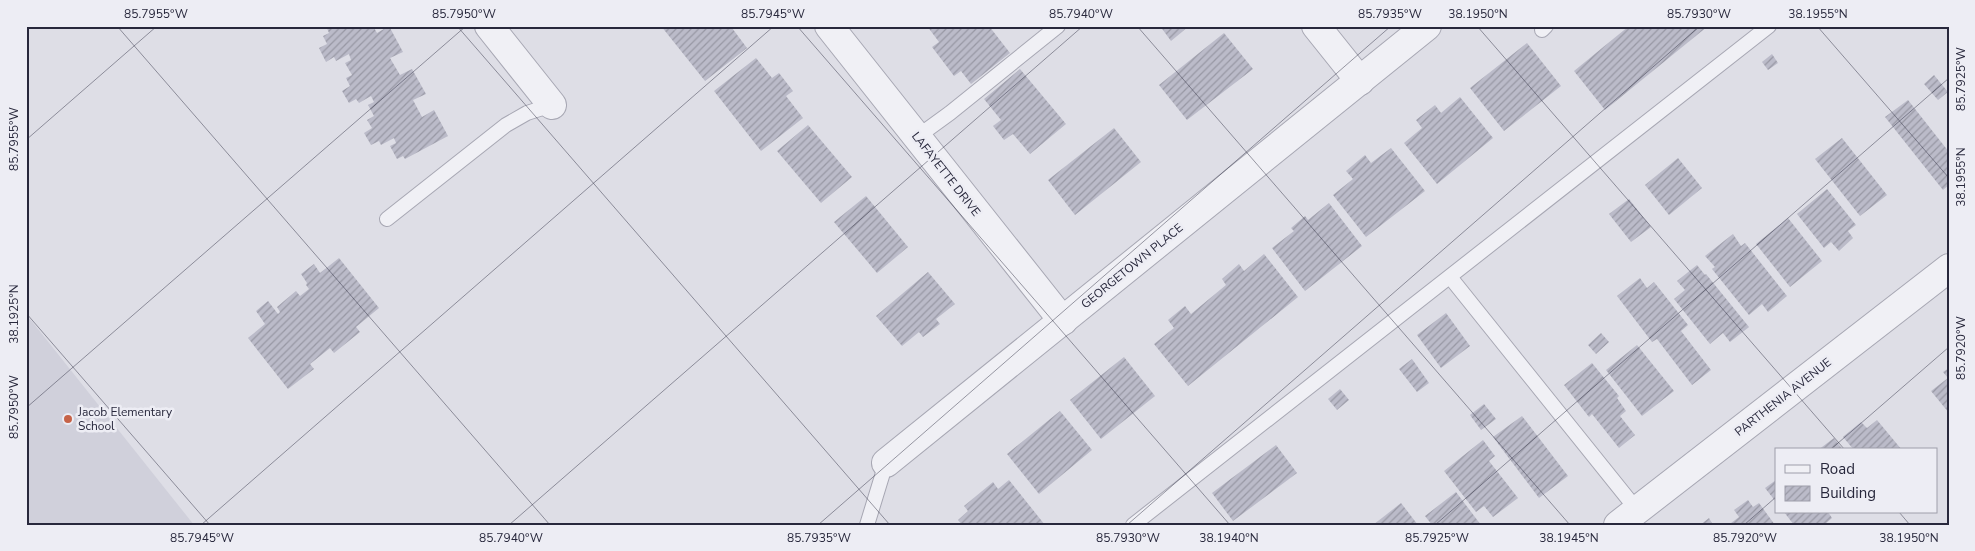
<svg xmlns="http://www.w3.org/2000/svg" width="1975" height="551" font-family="'Nunito Sans',sans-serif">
  <defs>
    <pattern id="building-hatch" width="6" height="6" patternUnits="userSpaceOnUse" patternTransform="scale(1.25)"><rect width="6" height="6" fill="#bbbbc9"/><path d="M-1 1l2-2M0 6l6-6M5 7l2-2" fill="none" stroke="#9898a4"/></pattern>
  </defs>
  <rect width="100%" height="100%" fill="#dedee6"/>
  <polygon fill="#d0d0db" points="26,314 194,525 26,525"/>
  <g fill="url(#building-hatch)">
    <polygon points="326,26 373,26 377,33 389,26 403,52 390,58 400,75 412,69 426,94 413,100 422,117 434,110 448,136 405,159 403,156 397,159 390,146 396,143 394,138 381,145 379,141 371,145 364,133 372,128 367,120 374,116 368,105 374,102 371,96 359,103 356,99 349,103 342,91 350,86 346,78 352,75 345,63 351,60 349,54 336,61 334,57 326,62 319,48 327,44 323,36 329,33"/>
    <polygon points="661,26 734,26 732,28 747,48 705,81"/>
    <polygon points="927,26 989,26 1010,53 971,84 961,71 954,76 932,47 939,42"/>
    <polygon points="1160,26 1189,26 1171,41"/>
    <polygon points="1629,26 1708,26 1605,110 1574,71"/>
    <polygon points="1224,33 1253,69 1187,120 1159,85"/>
    <polygon points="1527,43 1561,86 1504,131 1470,88"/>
    <polygon points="1772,54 1778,63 1768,70 1762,62"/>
    <polygon points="756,58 772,78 779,73 793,91 786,96 803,118 761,151 714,91"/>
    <polygon points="1020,69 1066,124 1030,154 1013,134 1004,140 993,126 1001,120 984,99"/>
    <polygon points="1934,75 1948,92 1938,100 1924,84"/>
    <polygon points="1460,97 1493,138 1437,184 1404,143 1422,128 1416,120 1435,105 1441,113"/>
    <polygon points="1908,100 1949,152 1949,185 1943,190 1885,117"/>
    <polygon points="808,125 852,177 821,203 777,151"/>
    <polygon points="1114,128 1141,162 1075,215 1048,180"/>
    <polygon points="1842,138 1887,195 1860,216 1815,159"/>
    <polygon points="1391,148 1425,191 1366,237 1333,195 1353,179 1346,171 1365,155 1371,163"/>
    <polygon points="1678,158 1702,188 1669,215 1645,185"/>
    <polygon points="1827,189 1856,225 1848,231 1853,238 1839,251 1831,242 1824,248 1797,214"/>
    <polygon points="866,196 908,247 877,273 834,222"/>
    <polygon points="1629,199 1651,227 1631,242 1609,214"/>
    <polygon points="1329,203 1362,246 1305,291 1272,248 1294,231 1291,228 1305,216 1308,220"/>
    <polygon points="1788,218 1822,261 1790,287 1756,244"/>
    <polygon points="1733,234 1741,246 1745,243 1787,296 1768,312 1762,304 1749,315 1712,269 1715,267 1705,256"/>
    <polygon points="1264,254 1298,297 1188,386 1154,344 1174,328 1168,320 1185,306 1191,314 1226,285 1222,279 1239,264 1244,271"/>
    <polygon points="339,258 379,308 356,327 360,332 334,353 330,348 310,364 314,369 288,389 248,338 265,324 256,311 268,301 278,314 280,312 277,307 296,291 300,296 309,289 306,285 307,283 301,274 314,264 320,273"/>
    <polygon points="1697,265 1705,275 1706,274 1749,327 1730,342 1723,333 1710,344 1674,299 1685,290 1677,281"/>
    <polygon points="928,272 955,304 936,319 940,324 923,337 919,332 902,346 876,316"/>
    <polygon points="1640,278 1647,288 1654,282 1688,325 1681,331 1711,370 1692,385 1657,339 1652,342 1617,296"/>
    <polygon points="1446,313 1470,346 1441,368 1417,335"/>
    <polygon points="1601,333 1609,342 1596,354 1588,345"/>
    <polygon points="1637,345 1674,391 1642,416 1606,370"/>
    <polygon points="1124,357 1155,396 1101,439 1070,400"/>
    <polygon points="1412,359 1429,383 1417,392 1399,369"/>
    <polygon points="1592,363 1619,396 1617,398 1626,411 1620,416 1635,435 1619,448 1592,414 1589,417 1564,385"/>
    <polygon points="1949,368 1949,413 1931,391 1948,378 1943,372"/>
    <polygon points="1340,389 1349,400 1337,410 1328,399"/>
    <polygon points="1484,404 1496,419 1481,430 1470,415"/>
    <polygon points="1060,411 1092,450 1039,494 1007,454"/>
    <polygon points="1522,416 1568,476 1539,498 1493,437"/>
    <polygon points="1877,420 1902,450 1854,450 1843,437 1861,422 1867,428"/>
    <polygon points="1834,438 1843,450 1818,450"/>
    <polygon points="1483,440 1495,456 1489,461 1518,498 1493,517 1484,506 1476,512 1444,471"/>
    <polygon points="1276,445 1297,473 1233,521 1212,493"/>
    <polygon points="1009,480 1045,525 962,525 958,520 968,511 964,506 993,482 998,489"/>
    <polygon points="1776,480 1776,502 1765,488"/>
    <polygon points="1456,492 1481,525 1432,525 1425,516"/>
    <polygon points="1748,500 1753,507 1759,503 1775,525 1732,525 1731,523 1739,517 1734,510"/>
    <polygon points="1401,503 1418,525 1373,525"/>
    <polygon points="1784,512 1828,512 1832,518 1824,525 1794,525"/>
    <polygon points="1709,518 1713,525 1700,525"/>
  </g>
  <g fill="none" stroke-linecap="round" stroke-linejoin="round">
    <defs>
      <g id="service">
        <polyline points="1542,30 1546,26"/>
        <polyline points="917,137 950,113 1058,26"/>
        <polyline points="387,219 506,125 527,113 552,105"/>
        <polyline points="1450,277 1637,510"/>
        <polyline points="867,525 886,463"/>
        <polyline points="1133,525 1769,26"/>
      </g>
      <g id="minor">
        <polyline points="489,26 552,105"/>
        <polyline points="829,26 1063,321"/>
        <polyline points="1316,26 1360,81"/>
        <polyline points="886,463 1427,26"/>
        <polyline points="1618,525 1949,268"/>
      </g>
    </defs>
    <use href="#service" stroke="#a7a7b3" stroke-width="16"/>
    <use href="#minor" stroke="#a7a7b3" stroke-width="30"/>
    <use href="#service" stroke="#f0f0f5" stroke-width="14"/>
    <use href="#minor" stroke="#f0f0f5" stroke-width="28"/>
  </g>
  <path fill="none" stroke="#28283c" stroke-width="1" stroke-opacity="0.45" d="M 117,26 L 550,525M 457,26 L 890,525M 797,26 L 1230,525M 1137,26 L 1570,525M 1477,26 L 1845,450M 1817,26 L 1949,178M 26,140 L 157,26M 26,313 L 210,525M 26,408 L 466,26M 1830,450 L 1949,347M 1899,512 L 1910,525M 201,525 L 774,26M 509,525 L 1083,26M 818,525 L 1391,26M 1127,525 L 1700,26M 1435,525 L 1949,78M 1744,525 L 1776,497"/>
  <circle fill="#c66348" stroke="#ededf4" stroke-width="2" cx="68" cy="419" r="5"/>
  <g text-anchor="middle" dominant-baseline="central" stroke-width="5" stroke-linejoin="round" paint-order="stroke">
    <g font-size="12" fill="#28283c" stroke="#ededf4">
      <text transform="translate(946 174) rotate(52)">LAFAYETTE DRIVE</text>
      <text transform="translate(1132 266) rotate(-39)">GEORGETOWN PLACE</text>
      <text transform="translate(1783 397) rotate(-38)">PARTHENIA AVENUE</text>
    </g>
    <g font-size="12" fill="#28283c" stroke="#ededf4" text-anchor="start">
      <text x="78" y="412">Jacob Elementary<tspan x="78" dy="14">School</tspan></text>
    </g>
  </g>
  <rect width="1975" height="551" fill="none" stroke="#ededf4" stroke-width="55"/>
  <rect x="1775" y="448" width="162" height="65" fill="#ededf4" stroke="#9e9eaa"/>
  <rect x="1785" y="465" width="25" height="8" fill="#f0f0f5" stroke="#9e9eaa"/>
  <text x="1820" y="474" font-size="15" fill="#28283c">Road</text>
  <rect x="1785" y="486" width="25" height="15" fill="url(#building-hatch)" stroke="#9e9eaa"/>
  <text x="1820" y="498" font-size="15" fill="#28283c">Building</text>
  <rect x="28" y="28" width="1920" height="496" fill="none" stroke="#28283c" stroke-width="2"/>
  <g font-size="12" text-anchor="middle" fill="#28283c">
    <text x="156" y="18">85.7955°W</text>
    <text x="464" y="18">85.7950°W</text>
    <text x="773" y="18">85.7945°W</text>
    <text x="1081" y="18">85.7940°W</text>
    <text x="1390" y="18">85.7935°W</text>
    <text x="1478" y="18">38.1950°N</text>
    <text x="1699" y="18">85.7930°W</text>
    <text x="1818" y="18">38.1955°N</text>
    <text transform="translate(1961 79) rotate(-90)" y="4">85.7925°W</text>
    <text transform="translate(14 139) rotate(-90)" y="4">85.7955°W</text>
    <text transform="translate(1961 177) rotate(-90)" y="4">38.1955°N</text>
    <text transform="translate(14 314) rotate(-90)" y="4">38.1925°N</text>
    <text transform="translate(1961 348) rotate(-90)" y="4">85.7920°W</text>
    <text transform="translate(14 407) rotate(-90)" y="4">85.7950°W</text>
    <text x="202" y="542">85.7945°W</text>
    <text x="511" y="542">85.7940°W</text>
    <text x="819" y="542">85.7935°W</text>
    <text x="1128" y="542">85.7930°W</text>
    <text x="1229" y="542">38.1940°N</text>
    <text x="1437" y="542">85.7925°W</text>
    <text x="1569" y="542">38.1945°N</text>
    <text x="1745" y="542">85.7920°W</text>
    <text x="1909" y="542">38.1950°N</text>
  </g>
</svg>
